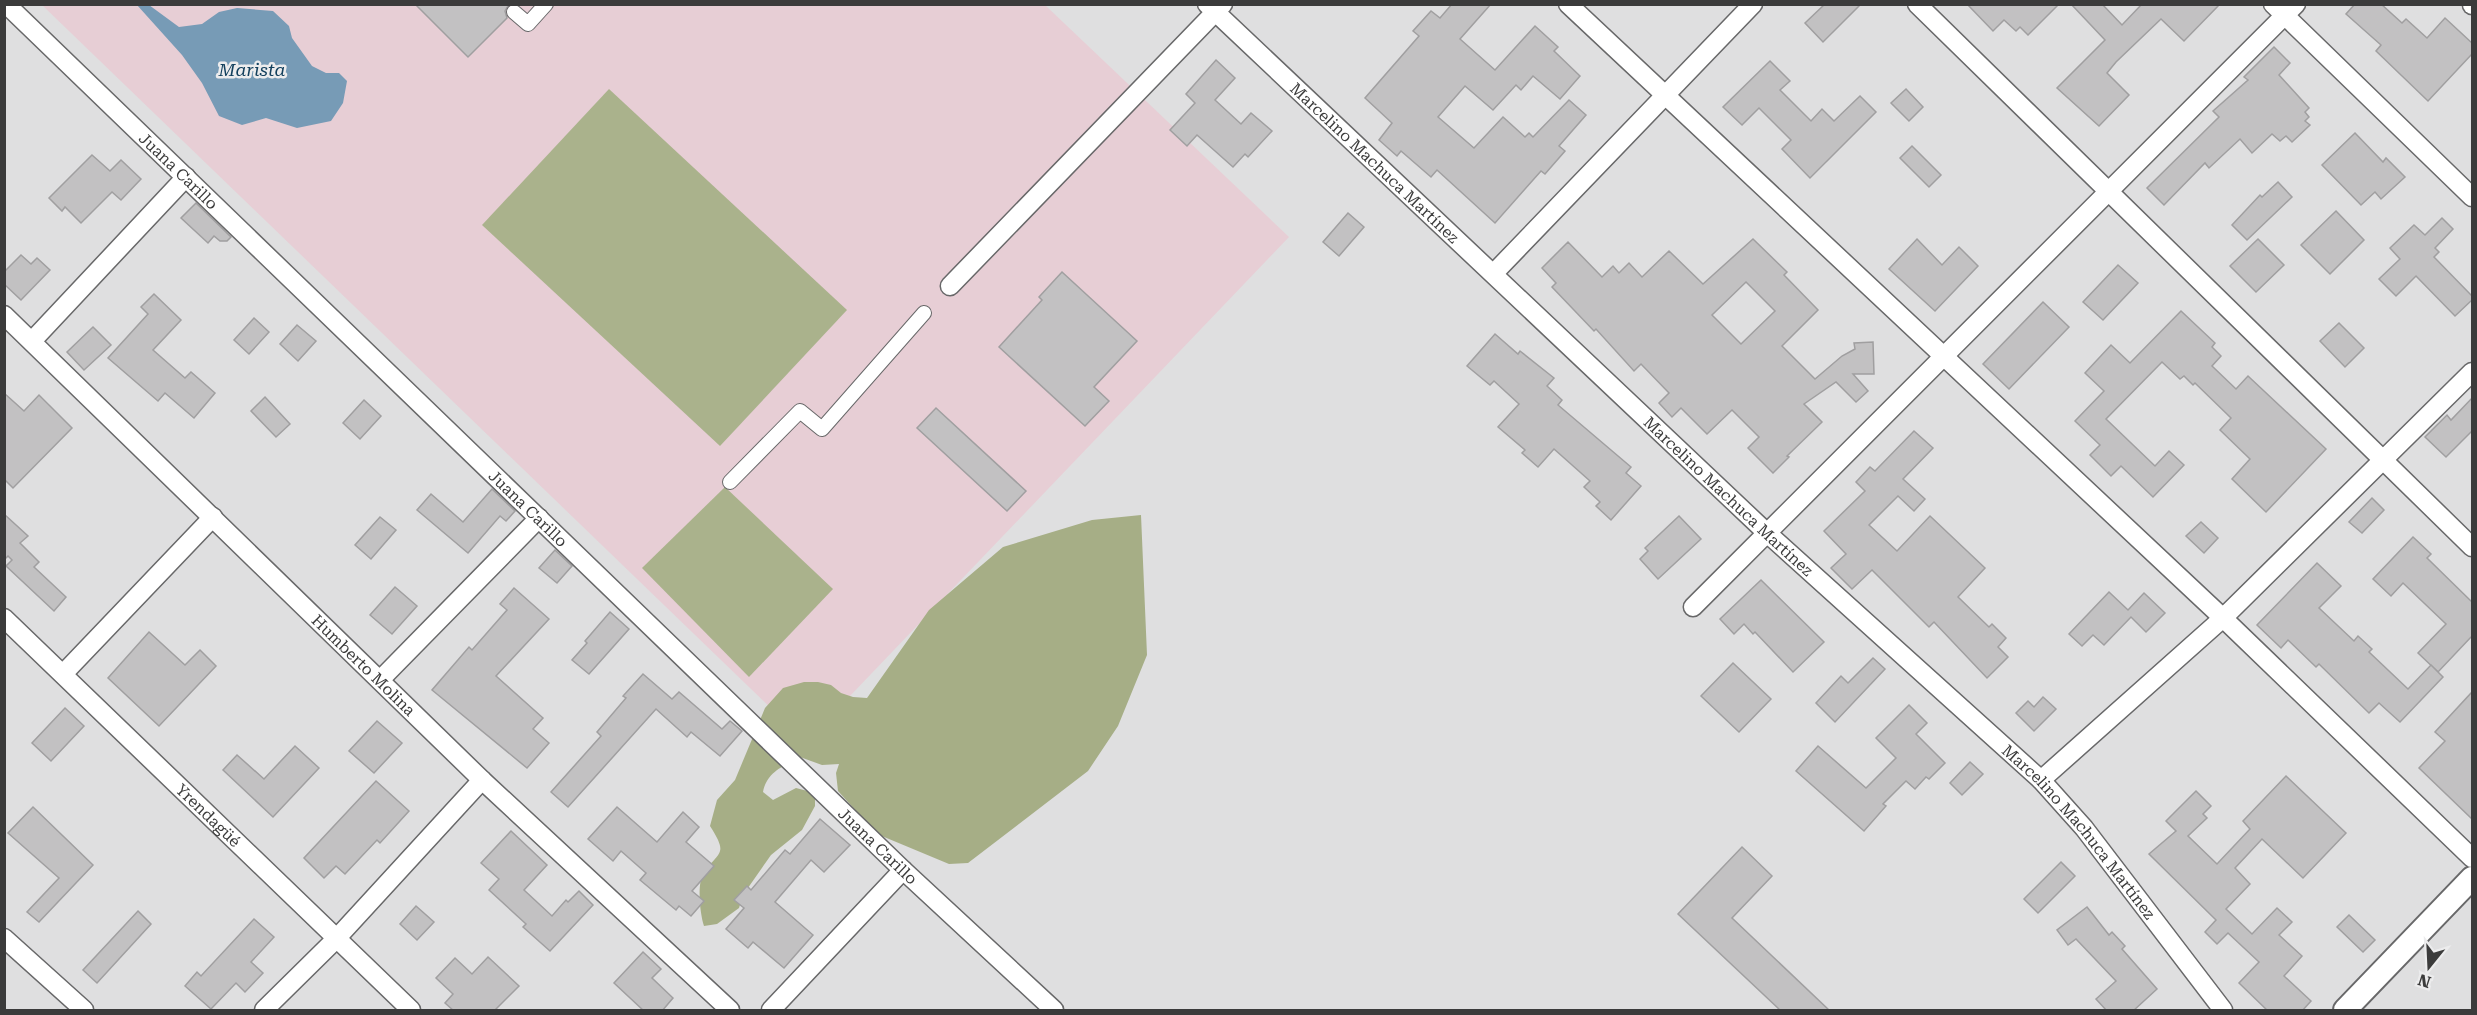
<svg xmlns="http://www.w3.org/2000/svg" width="2477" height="1015" font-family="'Roboto Serif',serif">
  <rect width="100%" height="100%" fill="#dfdfe0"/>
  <polygon fill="#e7ced5" points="42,5 1045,5 1289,237 806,742"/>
  <g fill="#aab28c">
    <polygon points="609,89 847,310 720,446 482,225"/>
    <polygon points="725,487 833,589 749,677 642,568"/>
  </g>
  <path fill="#a6ae86" d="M 1141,515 L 1147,655 L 1118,726 L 1088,771 L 968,863 L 949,864 L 877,834 L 838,791 L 836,773 L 839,764 L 822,765 L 800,757 C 782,767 767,772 763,792 L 773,800 L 796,788 L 815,793 L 815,806 L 802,830 L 771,855 L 743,895 L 739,908 L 717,924 L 704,926 C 700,914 697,885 703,874 C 719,850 729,856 710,826 L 717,800 L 735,780 L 765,708 L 783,688 L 804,682 L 818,682 L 831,685 L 841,693 L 853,697 L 867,698 L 929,610 L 1003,547 L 1092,520 Z"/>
  <polygon fill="#779bb6" points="137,5 149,5 179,27 202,24 219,12 237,8 273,11 289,26 292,38 312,66 326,73 339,73 347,81 343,103 331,121 297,128 266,118 242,125 219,116 202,83 182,55"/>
  <g fill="#c2c1c2" stroke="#a09fa0" stroke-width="1.5" fill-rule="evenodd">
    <polygon points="415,4 509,4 505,11 507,18 468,57"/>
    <polygon points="1452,4 1491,4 1460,39 1495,70 1535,26 1558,47 1554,51 1580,76 1560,99 1533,76 1521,90 1516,85 1493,110 1465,86 1438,117 1474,148 1503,117 1525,137 1529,133 1533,137 1569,100 1586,115 1559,146 1565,151 1545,174 1541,171 1495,223 1437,170 1431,177 1401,151 1397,156 1379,140 1392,123 1365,98 1419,36 1413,31 1431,11 1440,18"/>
    <polygon points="1825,4 1861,4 1823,42 1805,23"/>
    <polygon points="1967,4 2059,4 2028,35 2020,27 2016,31 2004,20 1993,31"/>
    <polygon points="2071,4 2102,4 2122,25 2142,4 2220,4 2184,41 2161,19 2116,62 2107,73 2129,95 2099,126 2057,88 2105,40"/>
    <polygon points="2355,4 2381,4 2402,23 2406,19 2427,38 2445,18 2472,43 2472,54 2428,101 2376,51 2381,45 2346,14"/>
    <polygon points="2274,47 2290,63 2279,75 2309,108 2305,112 2309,117 2305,121 2310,125 2292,142 2286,136 2280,141 2272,134 2252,153 2240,139 2209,168 2205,163 2164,205 2147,188 2219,117 2213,111 2248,80 2244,77"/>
    <polygon points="1216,60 1235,78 1215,100 1241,124 1251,113 1272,131 1248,157 1245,154 1233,167 1197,135 1187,146 1170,130 1195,103 1186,94"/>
    <polygon points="1770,61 1790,81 1780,90 1811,121 1822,109 1834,121 1860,96 1876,112 1810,178 1782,149 1791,140 1759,108 1742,125 1723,107"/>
    <polygon points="1906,89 1923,107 1909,121 1891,103"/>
    <polygon points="2355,133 2383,162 2386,158 2405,177 2381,199 2375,192 2361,205 2322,165"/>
    <polygon points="1912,146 1941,175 1929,187 1900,158"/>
    <polygon points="92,155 110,171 121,160 141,179 121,200 112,192 81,223 65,207 62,211 49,198"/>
    <polygon points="2278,182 2292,197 2247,240 2232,225 2260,195 2262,197"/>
    <polygon points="196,203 231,237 227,241 220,241 214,236 208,243 181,218"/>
    <polygon points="2336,211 2364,240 2330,274 2301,245"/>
    <polygon points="1348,213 1364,227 1339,256 1323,242"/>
    <polygon points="2442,218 2453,229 2435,248 2439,252 2434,257 2472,296 2472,300 2455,316 2416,276 2396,296 2379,279 2400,259 2390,248 2414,225 2425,235"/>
    <path d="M 1753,239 L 1787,272 L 1784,275 L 1818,310 L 1782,346 L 1815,379 L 1842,356 L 1855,349 L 1854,343 L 1873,342 L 1874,374 L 1853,374 L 1868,391 L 1856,402 L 1836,382 L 1804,404 L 1822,422 L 1787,456 L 1789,457 L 1773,473 L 1748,448 L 1759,437 L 1732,410 L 1707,434 L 1681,408 L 1672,417 L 1659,403 L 1669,393 L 1641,364 L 1634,371 L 1596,329 L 1594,331 L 1552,287 L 1556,283 L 1542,268 L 1568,242 L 1602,277 L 1613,266 L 1619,273 L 1629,263 L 1642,277 L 1669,251 L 1703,284 ZM 1746,282 L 1775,311 L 1741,344 L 1712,315 Z"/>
    <polygon points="1917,239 1942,265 1959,247 1978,266 1935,311 1889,269"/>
    <polygon points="2258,239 2284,265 2256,292 2230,266"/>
    <polygon points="21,255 31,264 37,258 50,270 21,300 4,284 4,272"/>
    <polygon points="2118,265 2138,283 2103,320 2083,302"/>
    <polygon points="1062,272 1137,341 1094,387 1109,401 1085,426 999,347 1042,300 1039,297"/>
    <polygon points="154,294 181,320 153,350 185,378 191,372 215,393 194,418 165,393 158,401 108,358 148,314 141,307"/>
    <polygon points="2043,302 2069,327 2009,389 1983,364"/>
    <polygon points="2181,311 2215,343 2212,347 2221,356 2212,366 2236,389 2248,376 2326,449 2266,512 2232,479 2250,459 2220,430 2231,418 2195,383 2193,385 2184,376 2180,379 2162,362 2106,419 2155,466 2169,451 2184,465 2153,497 2121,466 2111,476 2090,455 2100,445 2075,421 2104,391 2085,373 2111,345 2130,363"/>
    <polygon points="254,318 269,332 249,354 234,340"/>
    <polygon points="2339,323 2364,348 2345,367 2320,341"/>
    <polygon points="297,325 316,341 298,361 280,344"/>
    <polygon points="93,327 111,345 84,370 67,352"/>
    <polygon points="1495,334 1518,354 1520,351 1554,378 1547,386 1562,400 1558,405 1631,467 1626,473 1641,486 1611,520 1596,506 1600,502 1584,487 1590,481 1554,449 1538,467 1522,453 1525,450 1498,427 1519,404 1494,381 1490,385 1467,366"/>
    <polygon points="4,393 24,411 39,395 72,428 13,488 4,479"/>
    <polygon points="265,397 290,424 276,437 251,411"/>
    <polygon points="2472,398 2472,431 2446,457 2425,437 2447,415 2451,420"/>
    <polygon points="364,400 381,416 360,439 343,423"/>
    <polygon points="936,408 1026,491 1007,511 917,428"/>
    <polygon points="1914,431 1933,448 1903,479 1925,499 1914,511 1898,496 1869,525 1897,551 1930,516 1985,568 1958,597 1989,627 1992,624 2006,638 1998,647 2008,657 1987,678 1934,622 1929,627 1872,570 1852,589 1831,568 1846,554 1824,531 1865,491 1856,482 1870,467 1875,471"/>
    <polygon points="492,489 515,511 506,521 500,516 468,553 417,510 431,494 463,522"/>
    <polygon points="2372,498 2384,510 2362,533 2349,522"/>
    <polygon points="4,514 28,536 20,543 39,562 34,567 66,597 54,611 6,566 12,560 8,556 4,560"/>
    <polygon points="1679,516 1701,539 1658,579 1640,559 1648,551 1645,548"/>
    <polygon points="380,517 396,530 371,559 355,545"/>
    <polygon points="2201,522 2218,538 2204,553 2186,536"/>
    <polygon points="2413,537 2431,554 2427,558 2472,602 2472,636 2438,672 2418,653 2446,624 2403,583 2391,596 2373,579"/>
    <polygon points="555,550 572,566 557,583 539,568"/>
    <polygon points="2317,563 2341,586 2319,608 2354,641 2358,636 2372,649 2369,652 2408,689 2431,665 2443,677 2400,722 2379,703 2369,713 2319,664 2316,667 2288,640 2281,648 2257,625"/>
    <polygon points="1761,580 1824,642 1793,672 1755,632 1753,634 1744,624 1734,634 1720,619"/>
    <polygon points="395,587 417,606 392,634 370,615"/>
    <polygon points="514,588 549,619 496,676 543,718 533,729 549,743 527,768 432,690 469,647 472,650 507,610 500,604"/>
    <polygon points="2109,592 2128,610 2144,593 2165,613 2146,632 2131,617 2104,645 2093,635 2082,646 2069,634"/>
    <polygon points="610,612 629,629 589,674 572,660 587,643 585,641"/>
    <polygon points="149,632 185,665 200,650 216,666 159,726 108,678"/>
    <polygon points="1873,658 1885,669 1835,722 1816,703 1841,676 1848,683"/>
    <polygon points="1733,663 1771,699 1739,732 1701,696"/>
    <polygon points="643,674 672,699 679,692 722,729 730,721 742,731 720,756 691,732 687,737 656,709 568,807 551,792 601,736 597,732 626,698 623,696"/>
    <polygon points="2472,692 2472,819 2419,768 2445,741 2435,732"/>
    <polygon points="2043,697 2056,709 2034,731 2016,713 2028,701 2034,707"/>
    <polygon points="1909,705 1927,723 1916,734 1945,763 1929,779 1926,777 1915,789 1906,781 1883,804 1886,806 1864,831 1796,771 1818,746 1866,788 1896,758 1876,738"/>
    <polygon points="65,708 84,726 51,761 32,743"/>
    <polygon points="377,721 402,743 374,773 349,751"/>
    <polygon points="295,746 319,768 273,817 223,770 237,755 264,779"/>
    <polygon points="1970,762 1983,774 1962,795 1950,783"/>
    <polygon points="2286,776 2346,833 2303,878 2262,839 2235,868 2250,884 2226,909 2252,934 2277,908 2292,922 2279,935 2302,956 2284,976 2311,1001 2302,1011 2268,1011 2239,983 2259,962 2228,933 2217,944 2205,932 2216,920 2149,854 2176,831 2166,821 2196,791 2211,806 2203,814 2207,818 2188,836 2217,864 2250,829 2243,821"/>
    <polygon points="376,781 409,811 380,843 377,840 345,874 336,866 324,878 304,858"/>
    <polygon points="33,807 93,865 39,922 27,912 59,878 8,833"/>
    <polygon points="617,807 657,842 683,812 699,827 686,842 714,866 692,891 704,901 691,916 679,906 676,910 640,880 646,873 621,851 613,861 588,839"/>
    <polygon points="820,819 850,845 824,872 811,860 775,902 813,935 784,968 753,942 748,948 726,929 744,908 734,900 747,886 751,890 785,850 790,854"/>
    <polygon points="511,831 547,865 524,890 552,916 566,900 568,902 579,891 593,905 550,951 523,927 526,924 489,890 499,879 481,863"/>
    <polygon points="1742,847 1772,876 1732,918 1830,1011 1781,1011 1678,914"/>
    <polygon points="2061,862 2075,876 2038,913 2024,899"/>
    <polygon points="416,906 434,922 417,940 400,924"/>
    <polygon points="2087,907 2109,935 2112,932 2125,946 2122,949 2157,989 2133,1011 2107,1011 2096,999 2116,981 2076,939 2068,945 2057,930"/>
    <polygon points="138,911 151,924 97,983 83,970"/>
    <polygon points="2349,915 2375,940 2363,952 2337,927"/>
    <polygon points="254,919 274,937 251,962 263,973 245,992 236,983 211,1009 185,986 197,972 201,976"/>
    <polygon points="643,952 661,969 652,978 673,998 662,1011 644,1011 614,983"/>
    <polygon points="488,957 519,986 494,1011 454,1011 445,1003 453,994 436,978 455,958 472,974"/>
  </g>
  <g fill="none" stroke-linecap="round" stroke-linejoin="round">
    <defs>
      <g id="pedestrian">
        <polyline points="514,12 528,24 546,4"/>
        <polyline points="730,482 800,411 822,429 924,313"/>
      </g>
      <g id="minor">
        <path id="s1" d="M 6,4 L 903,870 L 1054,1010"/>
        <path id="s2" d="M 1207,4 L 1767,533 L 2041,780 L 2084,828 L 2223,1010"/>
        <polyline points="1568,4 2223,618 2472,858"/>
        <polyline points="1917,4 2472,547"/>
        <polyline points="2273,4 2472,197"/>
        <polyline points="2472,4 2472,5"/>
        <polyline points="1494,273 1753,4"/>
        <polyline points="950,286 1223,4"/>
        <path id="s3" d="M 4,315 L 482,780 L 730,1010"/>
        <polyline points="32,341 186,177"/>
        <polyline points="1693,607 2296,4"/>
        <path id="s4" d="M 4,618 L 411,1010"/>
        <polyline points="63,674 213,517"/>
        <polyline points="380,680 539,518"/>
        <polyline points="2041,780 2223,618 2472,372"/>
        <polyline points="4,938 84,1010"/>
        <polyline points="264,1010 336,939 482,780"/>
        <polyline points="771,1010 903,870"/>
      </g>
      <polyline id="tertiary" points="2345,1010 2472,878"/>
    </defs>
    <use href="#pedestrian" stroke="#686869" stroke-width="16"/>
    <use href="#minor" stroke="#686869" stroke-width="21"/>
    <use href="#tertiary" stroke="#686869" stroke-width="26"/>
    <use href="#pedestrian" stroke="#fff" stroke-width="14"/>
    <use href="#minor" stroke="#fff" stroke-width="18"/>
    <use href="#tertiary" stroke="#fff" stroke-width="22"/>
  </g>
  <g text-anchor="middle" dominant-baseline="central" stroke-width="5" stroke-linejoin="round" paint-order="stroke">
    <g font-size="16" fill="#3b3b3b" stroke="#ececed">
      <text stroke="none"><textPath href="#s2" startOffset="231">Marcelino Machuca Martínez</textPath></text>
      <text stroke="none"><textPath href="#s1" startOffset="240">Juana Carillo</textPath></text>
      <text stroke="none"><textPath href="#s2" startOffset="717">Marcelino Machuca Martínez</textPath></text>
      <text stroke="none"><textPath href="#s1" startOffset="726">Juana Carillo</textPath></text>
      <text stroke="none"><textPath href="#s3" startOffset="502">Humberto Molina</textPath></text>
      <text stroke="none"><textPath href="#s4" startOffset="284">Yrendagüé</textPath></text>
      <text stroke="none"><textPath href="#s2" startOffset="1203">Marcelino Machuca Martínez</textPath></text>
      <text stroke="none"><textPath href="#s1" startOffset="1212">Juana Carillo</textPath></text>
    </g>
    <g font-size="18" font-style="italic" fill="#13405d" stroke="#ececed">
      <text x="252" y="69">Marista</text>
    </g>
  </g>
  <rect width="2477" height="1015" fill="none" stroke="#3b3b3b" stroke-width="12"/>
  <g transform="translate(2429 967) rotate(198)" stroke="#ececed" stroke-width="4.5" paint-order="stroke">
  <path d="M0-4.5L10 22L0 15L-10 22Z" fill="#3b3b3b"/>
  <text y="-9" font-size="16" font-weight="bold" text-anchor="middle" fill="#3b3b3b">N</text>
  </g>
</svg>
